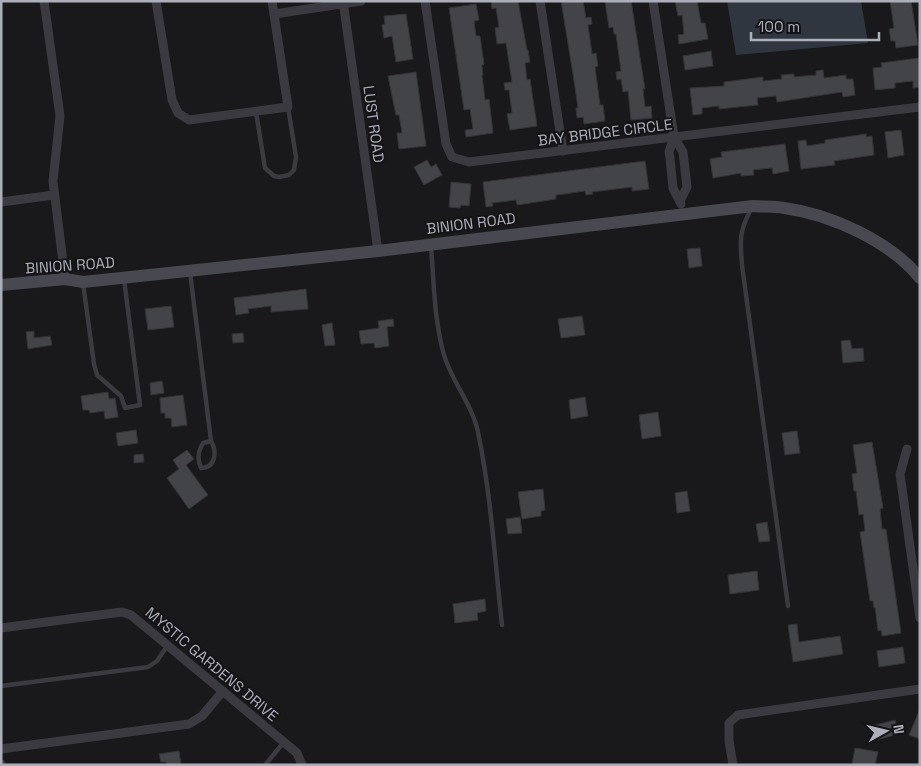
<svg xmlns="http://www.w3.org/2000/svg" width="921" height="766" font-family="'Space Grotesk',sans-serif">
  <rect width="100%" height="100%" fill="#19191b"/>
  <polygon fill="#2f363f" points="727,1 861,1 868,43 736,55"/>
  <g fill="#434448" stroke="#343337">
    <polygon points="491,1 518,1 527,50 528,50 530,62 525,63 527,80 530,79 537,126 510,130 507,114 512,113 509,90 505,90 504,83 512,82 506,43 497,44 495,28 499,27 496,8 492,9"/>
    <polygon points="561,1 583,1 586,18 591,17 592,24 588,25 592,54 596,53 598,66 595,67 600,105 603,105 605,121 584,124 583,117 577,118 576,108 578,108 573,74"/>
    <polygon points="605,1 631,1 645,89 643,89 645,107 651,106 652,118 631,120 628,91 623,92 621,79 617,80 616,72 621,71 616,34 614,34 613,27 609,28"/>
    <polygon points="675,1 697,1 701,23 705,23 708,39 679,44 678,35 684,34 682,15 678,16"/>
    <polygon points="890,1 911,1 918,45 896,48 895,41 891,41 889,29 894,28"/>
    <polygon points="476,4 479,20 474,21 476,36 480,36 484,64 482,65 483,75 482,75 485,100 489,99 493,133 466,137 465,130 473,129 470,109 464,110 449,8"/>
    <polygon points="406,14 413,59 396,62 392,36 384,38 382,25 385,24 384,16"/>
    <polygon points="711,51 713,66 685,70 683,56"/>
    <polygon points="919,58 920,87 913,88 913,81 895,83 895,88 875,90 873,68 882,67 881,63"/>
    <polygon points="823,70 824,78 846,75 846,79 853,79 855,95 843,97 842,92 777,102 776,96 757,98 758,105 719,109 719,106 702,108 702,114 693,115 690,88 724,86 724,82 763,77 763,81 782,79 781,75 794,74 794,77 816,75 816,71"/>
    <polygon points="416,72 426,146 399,149 397,133 402,133 399,115 396,115 388,76"/>
    <polygon points="901,130 904,155 888,158 885,132"/>
    <polygon points="866,134 866,137 872,136 874,155 834,161 835,165 801,169 798,141 806,140 807,146 825,143 825,140"/>
    <polygon points="785,144 789,171 773,174 772,168 753,170 754,175 741,176 741,173 713,178 710,159 722,157 721,152"/>
    <polygon points="427,160 431,167 436,164 442,175 424,185 414,167"/>
    <polygon points="645,161 649,189 632,191 632,187 592,192 593,194 586,195 585,191 564,194 556,195 556,199 517,205 516,200 492,203 493,206 486,207 483,182"/>
    <polygon points="451,182 471,184 469,206 461,205 460,208 449,207"/>
    <polygon points="700,248 702,266 689,268 687,249"/>
    <polygon points="306,289 308,309 271,312 271,306 248,309 249,313 236,315 234,298"/>
    <polygon points="171,306 174,327 148,330 145,309"/>
    <polygon points="582,316 585,335 561,338 558,319"/>
    <polygon points="393,319 394,326 387,327 389,346 375,348 374,343 361,344 359,331 379,328 378,321"/>
    <polygon points="332,323 335,345 325,346 322,325"/>
    <polygon points="34,331 34,338 50,336 52,345 28,349 26,332"/>
    <polygon points="243,333 244,342 233,343 232,334"/>
    <polygon points="850,340 852,349 863,348 864,361 843,363 841,341"/>
    <polygon points="162,381 164,393 151,395 150,383"/>
    <polygon points="108,392 109,399 115,398 118,417 105,419 104,411 90,413 89,410 83,410 81,396"/>
    <polygon points="183,395 187,425 172,427 171,418 165,418 165,413 161,413 160,398"/>
    <polygon points="585,397 588,416 571,419 569,400"/>
    <polygon points="658,412 661,436 642,439 639,415"/>
    <polygon points="136,430 138,443 118,446 116,433"/>
    <polygon points="797,431 800,453 785,455 782,433"/>
    <polygon points="872,442 883,508 880,509 882,529 886,529 901,633 882,636 881,630 878,631 875,607 874,608 873,601 870,601 860,532 865,531 863,514 859,515 856,491 854,491 852,474 857,473 853,445"/>
    <polygon points="187,450 194,459 186,465 208,495 189,509 167,478 179,469 173,460"/>
    <polygon points="143,454 144,462 134,463 134,455"/>
    <polygon points="543,489 545,510 541,511 541,516 522,519 518,492"/>
    <polygon points="687,491 690,511 677,513 675,493"/>
    <polygon points="520,517 522,533 508,534 506,519"/>
    <polygon points="767,522 770,541 759,542 756,524"/>
    <polygon points="757,571 759,590 730,594 728,575"/>
    <polygon points="485,599 486,611 477,613 478,620 455,623 453,604"/>
    <polygon points="797,624 799,642 840,636 843,654 793,662 788,625"/>
    <polygon points="903,647 905,663 879,667 877,651"/>
    <polygon points="920,709 920,739 909,735"/>
    <polygon points="895,720 899,734 876,740 872,726"/>
    <polygon points="855,748 878,752 875,765 852,765"/>
    <polygon points="179,751 181,765 167,765 166,762 161,762 159,754"/>
  </g>
  <g fill="none" stroke-linecap="round" stroke-linejoin="round">
    <g stroke="#3a3a40" stroke-width="4.5">
      <polyline points="256,112 265,168 274,176 279,177 289,175 294,170 296,157 288,107"/>
      <path d="M 751,209 C 739,232 740,240 742,265 L 788,606"/>
      <path d="M 431,246 C 434,283 434,319 444,355 C 452,382 472,404 478,432 C 491,495 495,561 502,625"/>
      <path d="M 190,272 L 211,441 L 203,443 C 198,452 197,458 201,468 C 216,468 217,451 211,441"/>
      <polyline points="83,283 94,364 97,375 121,396 125,408 140,405 124,279"/>
      <polyline points="1,686 148,667 157,661 167,646"/>
      <polyline points="265,765 284,742"/>
    </g>
    <g stroke="#3a3a40" stroke-width="9">
      <polyline points="44,1 60,116 53,181 65,279"/>
      <polyline points="156,1 172,100 178,113 189,120 288,107 272,1"/>
      <polyline points="343,1 378,251"/>
      <polyline points="425,1 446,144 452,157 469,162 920,107"/>
      <polyline points="540,1 563,151"/>
      <polyline points="653,1 674,137 683,152 687,187 680,201"/>
      <polyline points="274,14 361,1"/>
      <polyline points="674,137 669,152 670,158 673,188 681,204"/>
      <polyline points="1,202 54,195"/>
      <polyline points="907,449 900,474 920,618"/>
      <polyline points="1,628 122,612 131,615 297,753 302,765"/>
      <polyline points="1,749 189,724 202,716 223,691"/>
      <polyline points="1,764 1,765"/>
      <polyline points="733,765 729,741 729,723 738,715 920,689"/>
    </g>
    <path stroke="#484950" stroke-width="12" d="M 1,285 L 65,279 L 83,282 L 378,251 L 753,206 C 763,207 774,206 784,208 C 830,214 890,241 920,278"/>
  </g>
  <g text-anchor="middle" dominant-baseline="central" stroke-width="4" stroke-linejoin="round" paint-order="stroke">
    <g font-size="15" fill="#acafba" stroke="#141416">
      <text transform="translate(374 124) rotate(82)">LUST ROAD</text>
      <text transform="translate(605 132) rotate(-7)">BAY BRIDGE CIRCLE</text>
      <text transform="translate(471 223) rotate(-7)">BINION ROAD</text>
      <text transform="translate(70 265) rotate(-4)">BINION ROAD</text>
      <text transform="translate(212 664) rotate(40)">MYSTIC GARDENS DRIVE</text>
    </g>
  </g>
  <rect width="921" height="766" fill="none" stroke="#acafba" stroke-width="5"/>
  <g transform="translate(886 731) rotate(82)" stroke="#141416" stroke-width="4" paint-order="stroke">
  <path d="M0-4L9 19L0 12L-9 19Z" fill="#acafba"/>
  <text y="-8" font-size="14" font-weight="bold" text-anchor="middle" fill="#acafba">N</text>
  </g>
  <path d="M751 32v8h128v-8" fill="none" stroke="#acafba" stroke-width="2.5"/>
  <text x="758" y="32" font-size="15" fill="#acafba" stroke="#141416" stroke-width="4" paint-order="stroke">100 m</text>
</svg>
